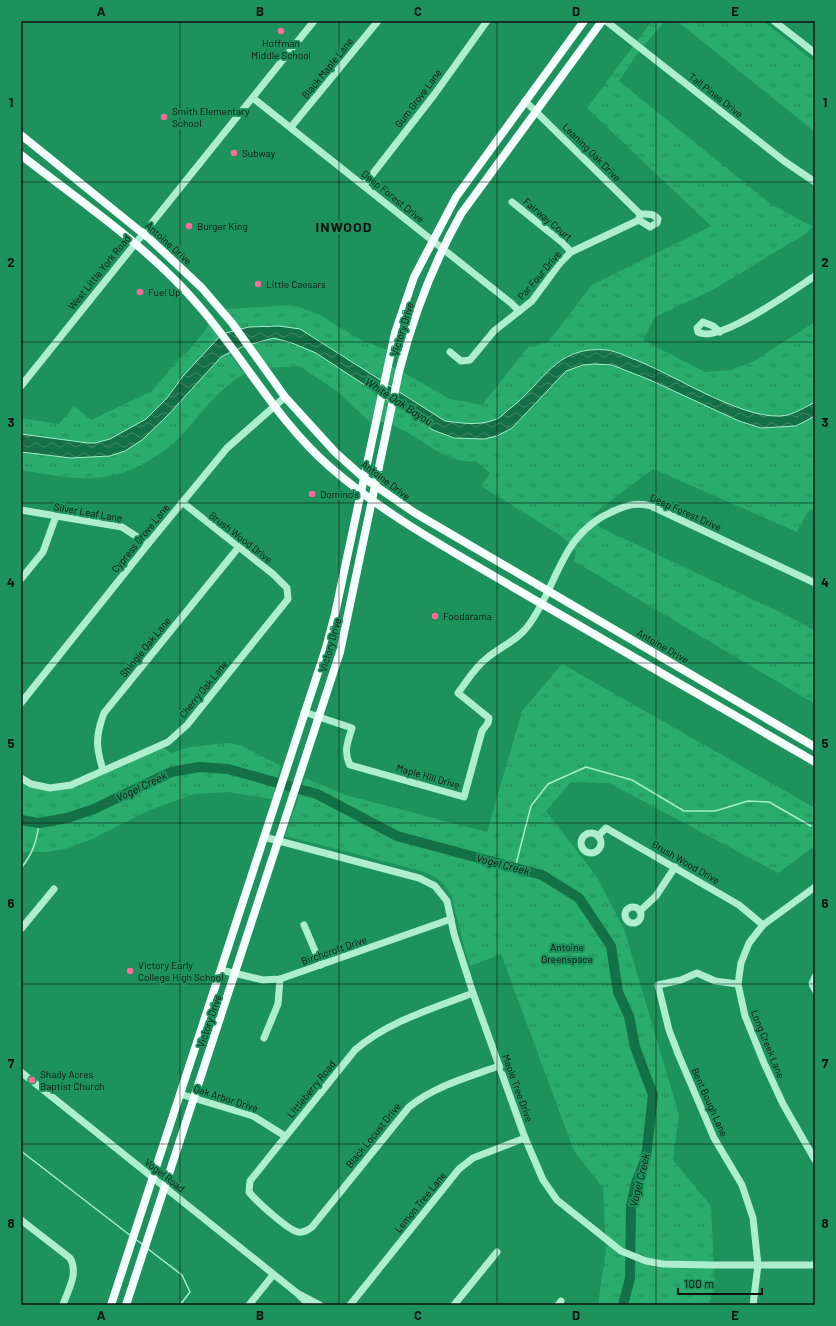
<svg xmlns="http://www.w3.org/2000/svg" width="836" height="1326" font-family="Barlow,sans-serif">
  <defs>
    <pattern id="park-tufts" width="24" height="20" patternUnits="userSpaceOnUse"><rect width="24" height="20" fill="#29ac6e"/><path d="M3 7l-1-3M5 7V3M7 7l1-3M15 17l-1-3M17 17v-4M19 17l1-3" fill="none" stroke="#228b59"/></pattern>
    <pattern id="water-waves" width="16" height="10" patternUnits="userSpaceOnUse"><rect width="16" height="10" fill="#147046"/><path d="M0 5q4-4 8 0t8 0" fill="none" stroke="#458668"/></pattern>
  </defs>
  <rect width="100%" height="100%" fill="#1d925c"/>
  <g fill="url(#park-tufts)">
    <path d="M 652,21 L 665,21 L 637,54 L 619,81 L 771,204 L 813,227 L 805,234 L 716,288 L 655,317 L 643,340 L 705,372 L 730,370 L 752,362 L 815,322 L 815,507 L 807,513 L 797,532 L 653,469 L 593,514 L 599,527 L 788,616 L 815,631 L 815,704 L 574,561 L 576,551 L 563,537 L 481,486 L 490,473 L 476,461 C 439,466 411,423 372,420 L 371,423 L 337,391 L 299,366 L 267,368 L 226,309 L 293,305 L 318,314 L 363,341 L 387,350 L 385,362 L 450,399 L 482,405 L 528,347 L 548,342 L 592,285 L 711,226 L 587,108 Z"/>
    <polygon points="677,21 763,21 815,62 815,132"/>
    <path d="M 209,323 L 244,374 C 217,390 202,413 182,435 C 172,446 160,454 148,461 C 104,487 68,478 21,470 L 21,418 L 59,424 L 74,406 L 91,420 L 152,391 L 184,353 L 186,354 L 207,328 Z"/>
    <path d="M 562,664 L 815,808 L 815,851 L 812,848 L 778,873 L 609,783 L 571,782 L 546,811 L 597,877 L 624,929 L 679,1115 L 673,1160 L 711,1206 L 715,1288 L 708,1305 L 598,1305 L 606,1250 L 603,1188 L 574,1151 L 501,954 L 470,966 C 466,953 462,940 459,926 C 451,895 452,881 418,870 L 285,836 L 305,778 L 346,795 L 487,832 L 522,711 Z"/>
    <polygon points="227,743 240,745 281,766 272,799 228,792 194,794 150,810 94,838 69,848 48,852 26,852 21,854 21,782 57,790 62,790 163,747 171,753 190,747"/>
  </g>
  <path fill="url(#water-waves)" stroke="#a1f0c9" d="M 279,326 L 300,329 L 445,421 C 461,423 478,426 494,420 C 499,419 504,414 508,410 C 544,384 554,345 607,350 C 616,351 627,357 636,360 C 675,375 748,424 788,415 C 797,412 806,407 815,402 L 815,416 L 796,426 L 761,428 L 739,421 L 650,380 L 612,365 L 594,364 L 583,365 L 566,371 L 512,428 L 497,436 L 484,439 L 454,438 L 433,430 L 316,353 L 292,343 L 274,338 L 244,346 L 221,357 L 168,415 L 142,440 L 125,451 L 110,456 L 71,458 L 21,452 L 21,434 L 88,443 L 95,443 L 110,439 L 146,419 L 167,398 L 183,376 L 222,334 L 249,327 Z"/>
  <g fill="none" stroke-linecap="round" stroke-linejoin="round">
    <g stroke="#a1f0c9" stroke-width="1.5">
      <path d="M 21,868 C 33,854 37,840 39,823"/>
      <polyline points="515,868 531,806 548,784 586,767 632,780 684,811 715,811 748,801 769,802 811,826"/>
      <polyline points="21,1151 131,1236"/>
      <polyline points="135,1239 142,1244"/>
      <polyline points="148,1249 182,1275 190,1292 180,1305"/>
    </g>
    <polyline stroke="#147046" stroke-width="10" points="21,820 39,823 67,818 94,809 171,772 199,767 228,769 317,794 397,836 542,875 579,898 611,946 618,992 629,1016 635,1047 653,1095 646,1158 636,1183 631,1206 630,1278 623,1305"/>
    <g stroke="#aeeecf" stroke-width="7">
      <polyline points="606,21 784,161 815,182"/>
      <polyline points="774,21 815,53"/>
      <polyline points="253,98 511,303 519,311"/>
      <polyline points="525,101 640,214 639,218"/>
      <polyline points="291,127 378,21"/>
      <polyline points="364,185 434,95 487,21"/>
      <polyline points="512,202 563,243 571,252"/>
      <path d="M 720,332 L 713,326 L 703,322 L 697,328 L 698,332 C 718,345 796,288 815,276"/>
      <path d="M 450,352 L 461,361 L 470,360 L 494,331 L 532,301 L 560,263 L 571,252 L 639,220 L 650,227 L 657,223 L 658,219 C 653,213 648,214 640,214"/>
      <polyline points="21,386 314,21"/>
      <polyline points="21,510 122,527 148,544"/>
      <polyline points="21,579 43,552 56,516"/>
      <polyline points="21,703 148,544 227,448 285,397"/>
      <path d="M 304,712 L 352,728 C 348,741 343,752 350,765 L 464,797 L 482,731 L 488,723 L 489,718 L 458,693 C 467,681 475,667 487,658 C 500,647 518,640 528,626 C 560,583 559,533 616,510 C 628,505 638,502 651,506 L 815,583"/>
      <path d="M 103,770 C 96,747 95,737 104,713 L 238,548"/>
      <polyline points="21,778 31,784 50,788 71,785 168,742 187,725 288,599 287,588 273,574 182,502"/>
      <circle cx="591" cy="843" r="10"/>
      <polyline points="598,836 606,828 739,905 763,925"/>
      <polyline points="264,837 419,878 435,886 447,901 454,934 473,993 525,1138 543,1180 557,1200 621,1251 646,1261 663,1264 711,1265 815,1265"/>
      <polyline points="815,887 763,925 749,943 741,963 738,984 745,1016 764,1063 783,1104 815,1160"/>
      <circle cx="633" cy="915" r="8"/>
      <polyline points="640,911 656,896 675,867"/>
      <polyline points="304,925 321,965"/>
      <polyline points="21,929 54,889"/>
      <polyline points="221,970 263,980 280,979 451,919"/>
      <polyline points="815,977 812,984 815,990"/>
      <polyline points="738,984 715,981 697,973 681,980 658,985 669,1030 679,1056 714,1138 742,1185 753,1218 758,1265 753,1305"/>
      <path d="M 473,993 C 432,1009 389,1021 355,1050 L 250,1181 L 249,1192 C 256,1201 288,1230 298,1232 C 304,1233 308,1230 312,1227 L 409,1107 C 435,1086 468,1077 499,1066"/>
      <polyline points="264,1038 278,1004 280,979"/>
      <polyline points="21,1072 297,1293 309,1305"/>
      <polyline points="180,1094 253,1116 285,1136"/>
      <path d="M 21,1220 L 70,1258 C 79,1273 68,1290 63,1305"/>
      <polyline points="299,1294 320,1305"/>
      <polyline points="249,1305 273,1275"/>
      <polyline points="350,1305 459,1169 473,1158 525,1138"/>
      <polyline points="454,1305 497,1252"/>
      <polyline points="558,1305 561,1301"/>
    </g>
    <g stroke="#f5fffb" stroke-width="8">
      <polyline points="21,135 151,240 202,288 232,323 285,397 335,452 364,478 415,513 815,747"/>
      <path d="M 21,155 C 82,203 148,246 199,306 C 244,358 277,421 330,467 C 386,516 452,551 516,589 C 616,647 716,704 815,762"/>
      <polyline points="111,1305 326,648 335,614 395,333 414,277 456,197 584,21"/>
      <path d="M 126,1305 L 340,652 L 399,372 C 413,316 433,264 461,214 L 602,21"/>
    </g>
  </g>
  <path fill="none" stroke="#111" stroke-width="1" stroke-opacity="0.55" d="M 180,21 L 180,1305M 339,21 L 339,1305M 497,21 L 497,1305M 656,21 L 656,1305M 21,182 L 815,182M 21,342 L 815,342M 21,503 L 815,503M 21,663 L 815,663M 21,823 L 815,823M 21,984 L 815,984M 21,1144 L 815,1144"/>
  <g fill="#fd6c9a" stroke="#1d925c" stroke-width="1.5">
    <circle cx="281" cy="31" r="4"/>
    <circle cx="164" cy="117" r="4"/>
    <circle cx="234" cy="153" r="4"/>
    <circle cx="189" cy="226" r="4"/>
    <circle cx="258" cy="284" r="4"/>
    <circle cx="140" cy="292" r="4"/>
    <circle cx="312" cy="494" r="4"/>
    <circle cx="435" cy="616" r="4"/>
    <circle cx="130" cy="971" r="4"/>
    <circle cx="32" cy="1080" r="4"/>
  </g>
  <g text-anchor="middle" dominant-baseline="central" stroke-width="4" stroke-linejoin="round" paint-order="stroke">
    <g font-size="10" fill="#111" stroke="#1d925c" text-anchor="start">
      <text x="281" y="43" text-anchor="middle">Hoffman<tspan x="281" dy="12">Middle School</tspan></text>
      <text x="172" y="111">Smith Elementary<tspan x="172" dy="12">School</tspan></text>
      <text x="242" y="153">Subway</text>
      <text x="197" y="226">Burger King</text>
      <text x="266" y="284">Little Caesars</text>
      <text x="148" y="292">Fuel Up</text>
      <text x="320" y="494">Domino's</text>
      <text x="443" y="616">Foodarama</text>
      <text x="138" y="965">Victory Early<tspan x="138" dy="12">College High School</tspan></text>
      <text x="40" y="1074">Shady Acres<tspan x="40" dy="12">Baptist Church</tspan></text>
    </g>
    <g font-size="10" fill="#111" stroke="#1d925c">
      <text transform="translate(327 68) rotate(-51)">Black Maple Lane</text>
      <text transform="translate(716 95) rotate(38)">Tall Pines Drive</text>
      <text transform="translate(418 98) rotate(-53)">Gum Grove Lane</text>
      <text transform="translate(592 152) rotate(45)">Leaning Oak Drive</text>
      <text transform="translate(393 196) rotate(39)">Deep Forest Drive</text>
      <text transform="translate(548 219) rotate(40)">Fairway Court</text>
      <text transform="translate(169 243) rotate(42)">Antoine Drive</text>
      <text transform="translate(99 272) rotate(-51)">West Little York Road</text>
      <text transform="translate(539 275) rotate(-50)">Par Four Drive</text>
      <text transform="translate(402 329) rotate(-73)">Victory Drive</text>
      <text transform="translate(386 480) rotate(37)">Antoine Drive</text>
      <text transform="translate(88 512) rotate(10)">Silver Leaf Lane</text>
      <text transform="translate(686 512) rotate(24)">Deep Forest Drive</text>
      <text transform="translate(241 537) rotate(38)">Brush Wood Drive</text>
      <text transform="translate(140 538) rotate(-51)">Cypress Grove Lane</text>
      <text transform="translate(330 645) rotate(-74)">Victory Drive</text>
      <text transform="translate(663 646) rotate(30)">Antoine Drive</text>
      <text transform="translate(145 647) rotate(-51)">Shingle Oak Lane</text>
      <text transform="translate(203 689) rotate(-51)">Cherry Oak Lane</text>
      <text transform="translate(428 776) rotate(16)">Maple Hill Drive</text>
      <text transform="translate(686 862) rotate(30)">Brush Wood Drive</text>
      <text transform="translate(334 950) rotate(-19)">Birchcroft Drive</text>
      <text transform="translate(209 1021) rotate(-71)">Victory Drive</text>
      <text transform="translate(768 1044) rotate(68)">Long Creek Lane</text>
      <text transform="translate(518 1088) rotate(70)">Maple Tree Drive</text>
      <text transform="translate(311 1089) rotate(-51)">Littleberry Road</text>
      <text transform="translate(226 1098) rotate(18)">Oak Arbor Drive</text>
      <text transform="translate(710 1102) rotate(66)">Bent Bough Lane</text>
      <text transform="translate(373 1135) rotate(-51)">Black Locust Drive</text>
      <text transform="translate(165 1175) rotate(38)">Vogel Road</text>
      <text transform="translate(420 1202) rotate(-51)">Lemon Tree Lane</text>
    </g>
    <g font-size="10" fill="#111" stroke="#1d925c">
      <text x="567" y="947">Antoine<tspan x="567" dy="12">Greenspace</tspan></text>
    </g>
    <g font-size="11" font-style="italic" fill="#111" stroke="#1d925c">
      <text transform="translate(399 401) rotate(33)">White Oak Bayou</text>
      <text transform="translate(141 786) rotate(-26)">Vogel Creek</text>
      <text transform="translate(503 864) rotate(15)">Vogel Creek</text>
      <text transform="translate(639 1180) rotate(-76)">Vogel Creek</text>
    </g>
    <g font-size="14" font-weight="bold" letter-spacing="1" fill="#111" stroke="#1d925c">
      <text x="344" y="226">INWOOD</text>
    </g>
  </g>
  <rect width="836" height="1326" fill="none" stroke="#1d925c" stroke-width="44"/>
  <path d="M678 1288v6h84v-6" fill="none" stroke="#111111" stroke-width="2"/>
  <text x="684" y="1288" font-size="12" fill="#111111" stroke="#1d925c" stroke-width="3" paint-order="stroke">100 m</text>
  <rect x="22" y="22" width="792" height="1282" fill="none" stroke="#111" stroke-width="1.5"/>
  <g font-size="13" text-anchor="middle" font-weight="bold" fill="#111">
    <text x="101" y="16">A</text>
    <text x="260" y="16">B</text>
    <text x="418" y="16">C</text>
    <text x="576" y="16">D</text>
    <text x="735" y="16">E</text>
    <text x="11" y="107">1</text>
    <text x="825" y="107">1</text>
    <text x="11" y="267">2</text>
    <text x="825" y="267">2</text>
    <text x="11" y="427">3</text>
    <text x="825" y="427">3</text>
    <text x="11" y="587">4</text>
    <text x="825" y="587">4</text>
    <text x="11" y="748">5</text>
    <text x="825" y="748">5</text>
    <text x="11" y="908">6</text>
    <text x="825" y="908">6</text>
    <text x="11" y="1068">7</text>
    <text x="825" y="1068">7</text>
    <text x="11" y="1228">8</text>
    <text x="825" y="1228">8</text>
    <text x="101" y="1320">A</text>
    <text x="260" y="1320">B</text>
    <text x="418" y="1320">C</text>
    <text x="576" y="1320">D</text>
    <text x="735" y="1320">E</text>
  </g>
</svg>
